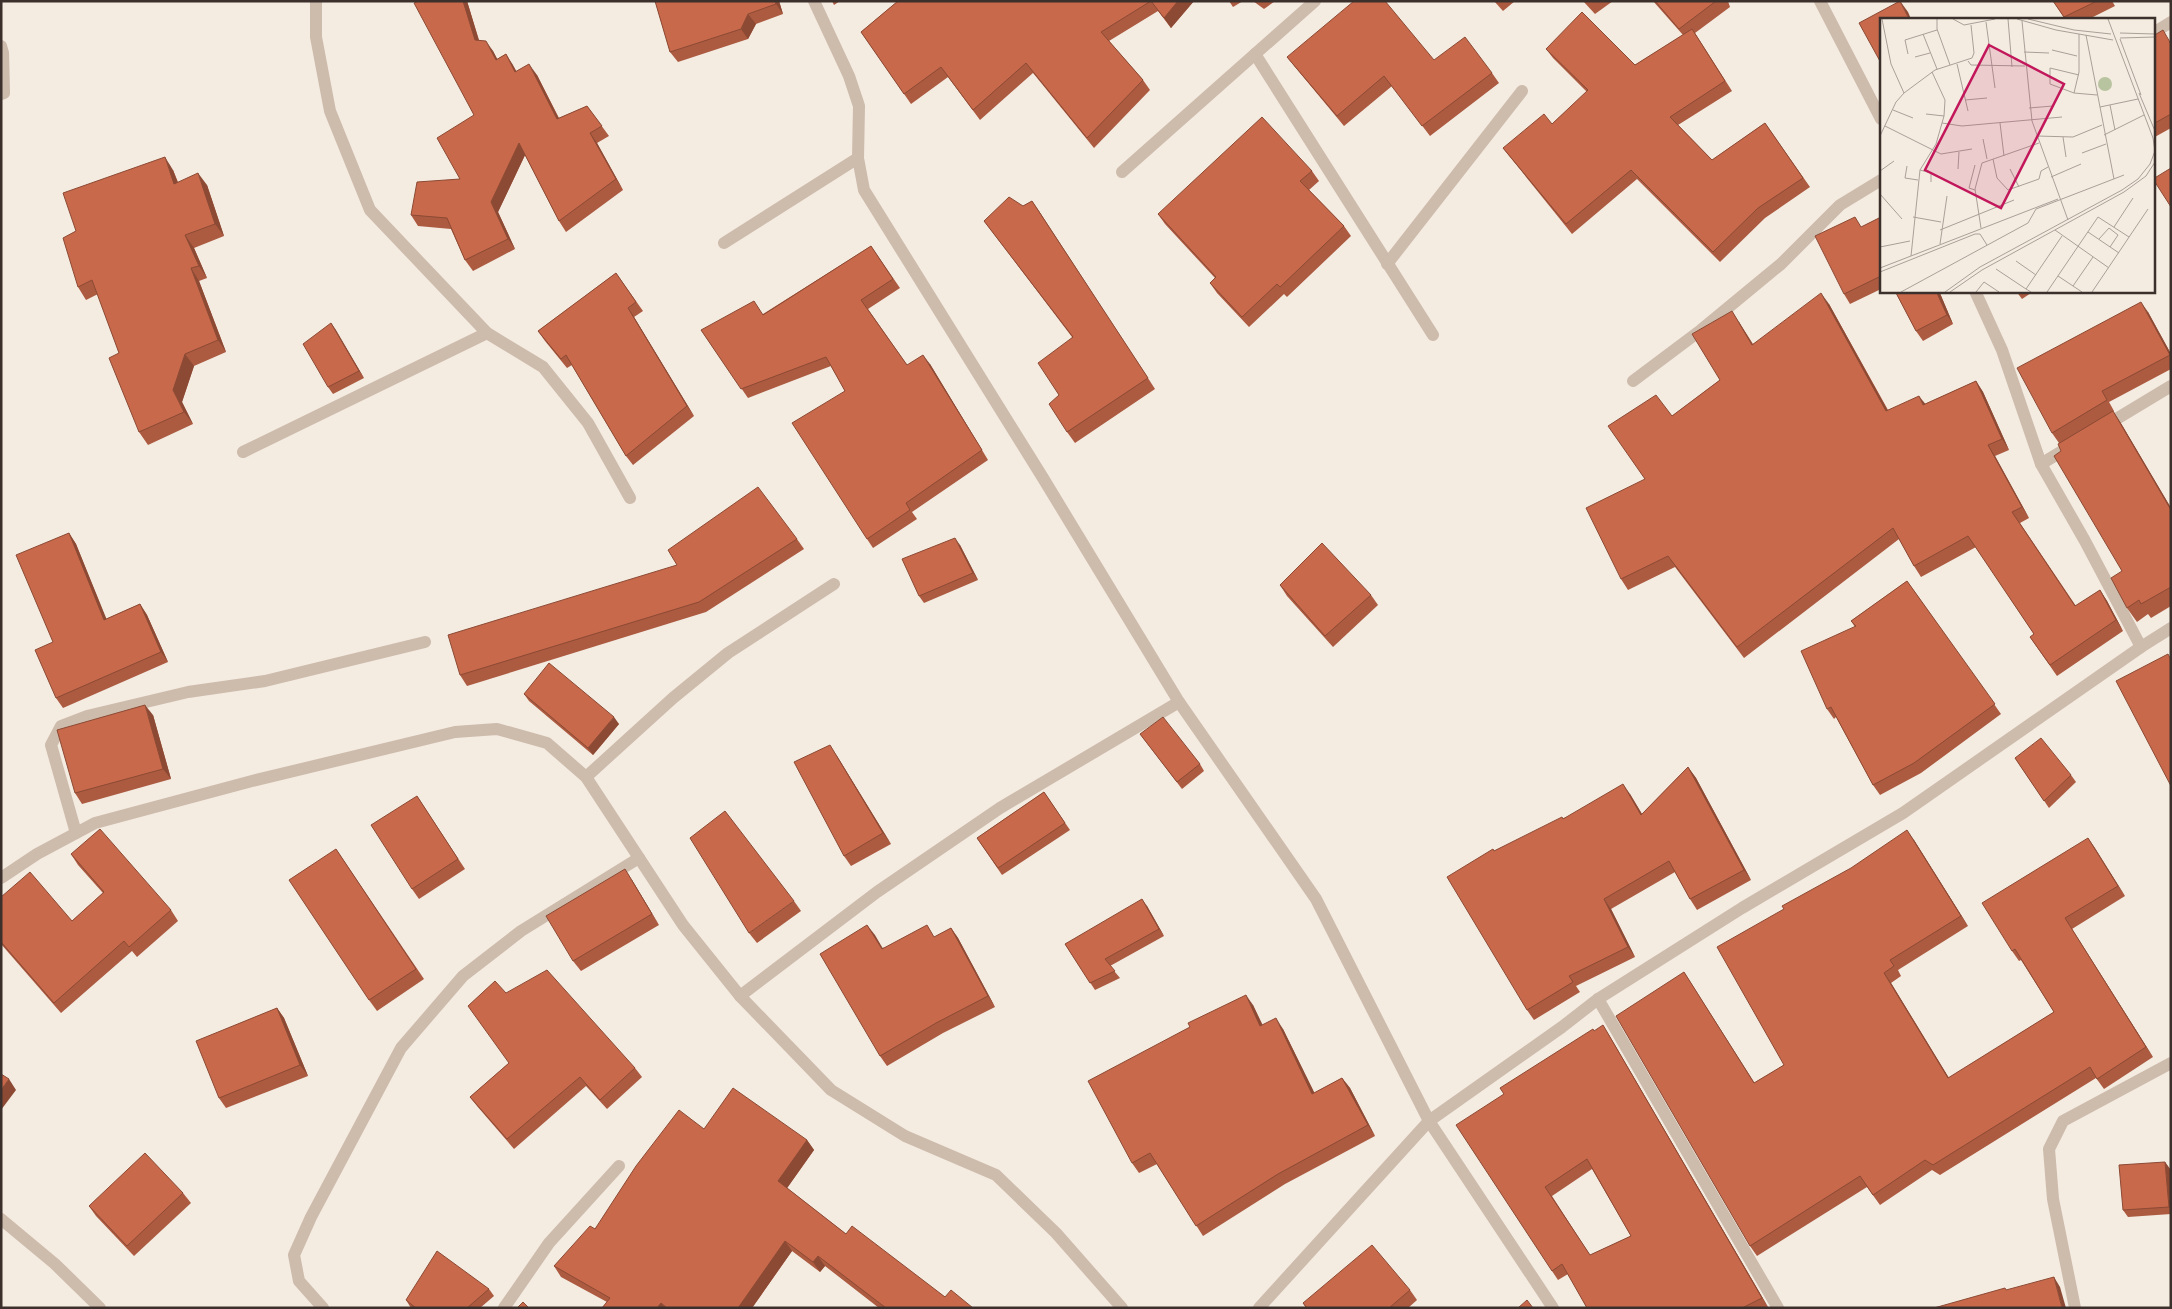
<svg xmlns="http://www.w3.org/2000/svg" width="2172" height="1309" font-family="Karla,sans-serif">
  <rect width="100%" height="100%" fill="#f4ebe1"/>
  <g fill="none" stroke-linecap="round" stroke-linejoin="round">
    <g stroke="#cdbbac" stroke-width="12">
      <polyline points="316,1 316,37 330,111 370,210 487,333 543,367 588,423 630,498"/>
      <polyline points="814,1 849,76 859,106 858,158 864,190 1043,478 1179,702 1316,899 1429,1121 1553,1308"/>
      <polyline points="1820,1 1881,119"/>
      <polyline points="2153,33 2171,22"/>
      <polyline points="1,46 3,53 4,93 1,94"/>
      <polyline points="1255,54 1433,335"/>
      <polyline points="1122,172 1315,1"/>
      <polyline points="724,243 858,158"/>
      <polyline points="1387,264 1522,91"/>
      <polyline points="1975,291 2002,350 2041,464 2085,541 2141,647"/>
      <polyline points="1633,381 1701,330 1781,264 1840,205 1881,180"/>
      <polyline points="2103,427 2171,386"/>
      <polyline points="243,452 487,333"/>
      <polyline points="2041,464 2069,447"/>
      <polyline points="586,777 673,698 728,653 834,584"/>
      <polyline points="76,833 51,745 61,726 87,716 188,692 265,681 425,642"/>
      <polyline points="1,878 37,854 95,823 252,781 455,732 497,729 547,743 586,777 683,925 740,996 831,1090 905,1136 996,1175 1056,1233 1122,1308"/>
      <polyline points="740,996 877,892 1000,808 1179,702"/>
      <polyline points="1598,999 1778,1308"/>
      <polyline points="1,1219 55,1264 100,1308"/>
      <polyline points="323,1308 299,1281 294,1255 311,1217 401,1048 463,976 521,931 639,858"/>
      <polyline points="504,1308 549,1243 619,1166"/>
      <polyline points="1259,1308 1429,1121 1562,1027 1598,999 1742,908 1903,813 2141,647 2171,628"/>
      <polyline points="2075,1308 2053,1199 2049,1149 2063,1121 2171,1063"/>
    </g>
  </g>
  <g fill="#ac5a40" fill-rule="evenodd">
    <polygon points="418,1 467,1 479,40 493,51 497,59 506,54 516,71 537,75 559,118 587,106 609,136 597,143 623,190 566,232 559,221 525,155 498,212 515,249 473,271 465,260 451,229 418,226 411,215 460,179 474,115"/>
    <polygon points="655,1 779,1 783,14 756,24 748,39 678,62 670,52"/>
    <polygon points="832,1 840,1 834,5"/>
    <polygon points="898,1 1194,1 1171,28 1158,11 1109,41 1143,80 1150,90 1094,148 1033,73 980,120 948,77 911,104 861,32"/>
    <polygon points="1229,1 1243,1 1233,7"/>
    <polygon points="1253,1 1275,1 1264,9"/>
    <polygon points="1494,1 1515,1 1503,11"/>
    <polygon points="1583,1 1613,1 1595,14"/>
    <polygon points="1653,1 1728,1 1730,7 1695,33 1732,91 1678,125 1712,160 1765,123 1810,187 1765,218 1720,262 1637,179 1572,234 1510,157 1503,148 1552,124 1587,92 1553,58 1546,49 1635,65 1683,35"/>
    <polygon points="2053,1 2112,1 2115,6 2089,19 2065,19"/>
    <polygon points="2153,36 2171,42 2171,128 2153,138"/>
    <polygon points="1287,57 1434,60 1492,73 1499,83 1430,136 1392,86 1344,126 1295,67"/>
    <polygon points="173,170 178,182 207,185 224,236 194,248 207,278 199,281 226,352 194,366 182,402 193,424 148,445 139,432 119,353 98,294 86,300 78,287 76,231"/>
    <polygon points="1312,171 1319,181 1309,190 1344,226 1351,236 1287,297 1284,294 1249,327 1217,293 1210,283 1215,278 1165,224 1158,214"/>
    <polygon points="1032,201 1155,389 1075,443 1067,432 1059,395 1072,337 984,221 1023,206"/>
    <polygon points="1881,217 1881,289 1850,304 1844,294 1862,227"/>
    <polygon points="871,246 900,288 868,309 907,365 930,364 988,460 912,512 917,519 873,548 867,539 845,391 831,366 748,398 701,330 763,314"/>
    <polygon points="616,273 643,311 634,317 694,416 633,465 626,456 572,365 567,368 545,341 538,331"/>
    <polygon points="1895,291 1939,291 1953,324 1923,341 1916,331"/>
    <polygon points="2016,291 2034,291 2022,299"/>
    <polygon points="1829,304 1888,410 1925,404 1976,381 1983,392 2009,450 1995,456 2029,518 2020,523 2076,606 2100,590 2107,601 2123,631 2057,676 2030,637 2034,634 1976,547 1921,577 1914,566 1899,539 1744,658 1675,567 1628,590 1621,579 1645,480 1672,416 1720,380 1739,322 1753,344"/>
    <polygon points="2148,312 2171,354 2171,369 2109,402 2114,411 2113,411 2122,425 2171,508 2171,606 2151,618 2148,614 2137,622 2127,608 2122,571 2061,451 2059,443 2052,433"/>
    <polygon points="331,323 364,378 333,394 328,387"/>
    <polygon points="69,533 76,544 106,619 140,604 147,615 168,662 63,708 56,698 53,642"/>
    <polygon points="797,539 804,549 706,612 467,686 460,675"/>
    <polygon points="960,545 978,580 924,603 919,596"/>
    <polygon points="1907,581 2001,714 1921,773 1880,795 1873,785 1836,717 1834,719 1827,709 1855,627 1851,621"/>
    <polygon points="1280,585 1371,595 1378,605 1333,647 1287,596"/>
    <polygon points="524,694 619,724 593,755 529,701"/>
    <polygon points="153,715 171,779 82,804 75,793"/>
    <polygon points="1140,734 1200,764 1204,771 1182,789"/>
    <polygon points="837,756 891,844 851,866 844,856"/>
    <polygon points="2015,758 2071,775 2076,782 2049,808"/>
    <polygon points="1688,767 1696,778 1751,880 1697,910 1690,899 1675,872 1611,909 1635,957 1576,986 1580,992 1534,1020 1527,1010 1494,851 1564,818 1630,794 1642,814"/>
    <polygon points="1044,792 1070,830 1002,875 977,838"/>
    <polygon points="417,796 465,869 419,899 412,889"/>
    <polygon points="2088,838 2125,896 2072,929 2153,1057 2104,1089 2096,1078 1940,1175 1932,1170 1880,1205 1867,1187 1757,1256 1750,1246 1684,972 1754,1083 1784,1065 1914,840 1968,926 1898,970 1901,976 1891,983 1949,1078 2054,1012 2021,960 2019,961 2012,951"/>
    <polygon points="336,849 424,979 377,1011 369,1000"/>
    <polygon points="71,854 171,910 178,921 137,957 132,951 61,1013 1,944 1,897 72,921 103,893 78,865"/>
    <polygon points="632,880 659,925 581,971 573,961"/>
    <polygon points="794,901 801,911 757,943 749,933"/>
    <polygon points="1147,906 1164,936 1110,966 1120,978 1095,990 1065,944"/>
    <polygon points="867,925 882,948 935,937 951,928 958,938 995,1007 943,1033 887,1066 880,1056"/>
    <polygon points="506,993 635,1068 642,1077 607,1109 586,1086 514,1149 477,1106 470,1097 509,1063"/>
    <polygon points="1253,1005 1262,1025 1283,1029 1314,1093 1342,1078 1350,1088 1375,1136 1285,1184 1203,1236 1157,1164 1139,1173 1132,1163"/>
    <polygon points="277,1008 284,1018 308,1076 226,1108 219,1098"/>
    <path d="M 1594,1031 L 1609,1035 L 1768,1307 L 1587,1308 L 1568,1274 L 1558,1280 L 1552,1271 L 1504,1094 ZM 1592,1169 L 1631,1236 L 1590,1255 L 1552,1196 Z"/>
    <polygon points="704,1129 807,1140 814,1150 787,1188 846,1234 945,1297 973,1308 879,1308 825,1266 820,1272 792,1251 752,1308 602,1308 607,1302 561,1277 554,1266"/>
    <polygon points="2165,1162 2170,1169 2171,1179 2171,1214 2128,1217 2123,1210"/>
    <polygon points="183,1193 191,1203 134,1256 96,1216 89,1206"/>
    <polygon points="489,1289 494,1296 480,1308 411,1308 406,1300"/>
    <polygon points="1410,1290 1417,1300 1408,1308 1306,1308 1303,1303"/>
  </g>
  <g fill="#8c4a34">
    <polygon points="463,1 467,1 482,51 475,40"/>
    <polygon points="775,1 779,1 783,14 776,4"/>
    <polygon points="1178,1 1194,1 1171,28 1164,18"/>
    <polygon points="1900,1 1908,12 1911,19 1909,19"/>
    <polygon points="748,14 756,24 748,39 741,29"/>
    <polygon points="486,41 493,51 503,70 496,60"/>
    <polygon points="506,54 513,65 522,82 515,72"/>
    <polygon points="529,64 537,75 564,129 557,119"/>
    <polygon points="590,133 597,143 623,190 616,179"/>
    <polygon points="519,143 526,153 498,212 515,249 508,239 491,202"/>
    <polygon points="165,157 173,170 183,197 174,184"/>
    <polygon points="198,173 207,185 224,236 215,224"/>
    <polygon points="1032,201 1039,211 1155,389 1148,378"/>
    <polygon points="185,235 194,248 207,278 199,266"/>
    <polygon points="191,268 199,281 226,352 218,340"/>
    <polygon points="1936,291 1939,291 1953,324 1947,315"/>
    <polygon points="1821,293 1829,304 1894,422 1886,411"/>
    <polygon points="2141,302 2148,312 2171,354 2171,357"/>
    <polygon points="628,308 634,317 694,416 687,406"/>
    <polygon points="1732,311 1739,322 1759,355 1752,345"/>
    <polygon points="331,323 336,330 364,378 359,371"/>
    <polygon points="185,354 194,366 182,402 193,424 184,412 173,390"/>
    <polygon points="923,355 930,364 988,460 982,450"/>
    <polygon points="1976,381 1983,392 2009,450 2002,439"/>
    <polygon points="1919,396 1927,406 1923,405"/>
    <polygon points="2113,411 2122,425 2171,508 2171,510"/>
    <polygon points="1988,445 1995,456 2029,518 2022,507"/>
    <polygon points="69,533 76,544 111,630 104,620"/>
    <polygon points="955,538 960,545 978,580 973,573"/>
    <polygon points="2100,590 2107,601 2123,631 2116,620"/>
    <polygon points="140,604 147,615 168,662 161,652"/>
    <polygon points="145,705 153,715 171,779 163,769"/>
    <polygon points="614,717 619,724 593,755 588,748"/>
    <polygon points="830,745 837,756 891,844 883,833"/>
    <polygon points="1688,767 1696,778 1751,880 1744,870"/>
    <polygon points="1623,784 1630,794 1649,826 1641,815"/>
    <polygon points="1907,830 1914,840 1968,926 1961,916"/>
    <polygon points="2088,838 2095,848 2125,896 2118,886"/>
    <polygon points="625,869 632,880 659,925 652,914"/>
    <polygon points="1142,899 1147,906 1164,936 1159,929"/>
    <polygon points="1604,899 1611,909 1635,957 1628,947"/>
    <polygon points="2065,918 2072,929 2153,1057 2146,1047"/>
    <polygon points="867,925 875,935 889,959 882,949"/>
    <polygon points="951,928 958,938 995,1007 988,996"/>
    <polygon points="1684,972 1761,1093 1754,1083"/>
    <polygon points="1884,973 1891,983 1955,1088 1948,1078"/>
    <polygon points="1246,995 1253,1005 1268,1036 1260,1026"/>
    <polygon points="277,1008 284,1018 308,1076 300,1065"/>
    <polygon points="1276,1018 1283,1029 1320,1104 1312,1094"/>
    <polygon points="1603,1025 1609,1035 1768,1307 1762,1298"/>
    <polygon points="1342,1078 1350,1088 1375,1136 1368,1125"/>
    <polygon points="9,1079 16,1090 1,1110 1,1090"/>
    <polygon points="807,1140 814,1150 785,1191 778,1181"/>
    <polygon points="2165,1162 2170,1169 2171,1210 2169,1207"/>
    <polygon points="785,1241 792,1251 752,1308 738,1308"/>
    <polygon points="818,1256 825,1266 820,1272 813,1262"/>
    <polygon points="2054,1277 2060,1287 2066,1308 2062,1308"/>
    <polygon points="661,1303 665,1308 657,1308"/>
  </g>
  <g fill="#c8694b" stroke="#8c4a34" fill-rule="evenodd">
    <polygon points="418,1 463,1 475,40 486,41 496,60 506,54 515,72 529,64 557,119 587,106 602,126 590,133 616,179 559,221 519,143 491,202 508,239 465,260 447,218 411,215 417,182 460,179 437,138 474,115 414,3"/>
    <polygon points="655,1 775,1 776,4 748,14 741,29 670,52"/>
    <polygon points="898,1 1178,1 1164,18 1151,1 1101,32 1143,80 1087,138 1026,63 973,110 941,67 904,94 861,32"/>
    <polygon points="1354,1 1385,1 1434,60 1465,37 1492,73 1422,126 1384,76 1337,116 1287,57"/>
    <polygon points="1655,1 1716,1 1679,29"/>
    <polygon points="1900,1 1909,19 1881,19 1881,63 1859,23"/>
    <polygon points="2053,1 2097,1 2064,17"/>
    <polygon points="1582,12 1635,65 1692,29 1725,81 1670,117 1712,160 1765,123 1803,178 1758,208 1713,252 1631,170 1566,224 1503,148 1544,114 1552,124 1588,90 1546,49"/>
    <polygon points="2163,30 2171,44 2171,114 2153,124 2153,36"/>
    <polygon points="1262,117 1312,171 1300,181 1344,226 1280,287 1277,284 1242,317 1210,283 1216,277 1158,214"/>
    <polygon points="165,157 174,184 198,173 215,224 185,235 199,266 191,268 218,340 185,354 173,390 184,412 139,432 109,358 119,353 92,280 78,287 63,238 76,231 63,193"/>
    <polygon points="2171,168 2171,207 2153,179"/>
    <polygon points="1009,197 1023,206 1032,201 1148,378 1067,432 1049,404 1059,395 1038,363 1073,337 984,221"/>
    <polygon points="1855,217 1861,227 1881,217 1881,276 1844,294 1815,236"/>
    <polygon points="871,246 893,279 861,300 907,365 923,355 982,450 906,503 910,510 867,539 792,423 845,391 826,357 741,389 701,330 754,301 763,315"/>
    <polygon points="616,273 636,302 628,308 687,406 626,456 566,355 561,359 538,331"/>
    <polygon points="1895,291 1936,291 1947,315 1916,331"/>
    <polygon points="1821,293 1886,411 1919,396 1923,405 1976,381 2002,439 1988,445 2022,507 2012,512 2075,606 2100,590 2116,620 2050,665 2030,637 2034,634 1968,536 1914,566 1893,528 1737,647 1668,556 1621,579 1586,508 1645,479 1608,426 1656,395 1672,416 1720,380 1692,334 1732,311 1752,345"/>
    <polygon points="2141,302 2170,355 2102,391 2107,400 2052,433 2017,368"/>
    <polygon points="331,323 359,371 328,387 303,344"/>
    <polygon points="2113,411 2171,510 2171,587 2141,604 2139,600 2127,608 2111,578 2122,571 2054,456 2061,451 2058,444"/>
    <polygon points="758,487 797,539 699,602 460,675 448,635 677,565 668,550"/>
    <polygon points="69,533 104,620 140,604 161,652 56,698 35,650 53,642 16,555"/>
    <polygon points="955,538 973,573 919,596 902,559"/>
    <polygon points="1322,543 1371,595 1325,636 1280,585"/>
    <polygon points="1907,581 1995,704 1914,763 1873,785 1831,707 1827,709 1801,651 1856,626 1851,621"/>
    <polygon points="2168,654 2171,660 2171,786 2116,681"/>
    <polygon points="549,663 614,717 588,748 524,694"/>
    <polygon points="145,705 163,769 75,793 57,730"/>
    <polygon points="1163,717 1200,764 1177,782 1140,734"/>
    <polygon points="2041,738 2071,775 2044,801 2015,758"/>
    <polygon points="830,745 883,833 844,856 794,762"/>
    <polygon points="1688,767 1744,870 1690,899 1669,861 1604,899 1628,947 1569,976 1573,982 1527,1010 1447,877 1493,849 1494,851 1562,817 1563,819 1623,784 1641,815"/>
    <polygon points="1044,792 1065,823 998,868 977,838"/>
    <polygon points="417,796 458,859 412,889 371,825"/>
    <polygon points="725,811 794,901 749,933 690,838"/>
    <polygon points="100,829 171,910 129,947 124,941 54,1003 1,942 1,897 30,872 72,921 104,892 71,854"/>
    <polygon points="1907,830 1961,916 1890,960 1894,966 1884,973 1948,1078 2054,1012 2015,949 2012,951 1982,903 2088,838 2118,886 2065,918 2146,1047 2097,1079 2090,1067 1933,1165 1925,1160 1873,1195 1860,1176 1750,1246 1616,1016 1684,972 1754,1083 1784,1065 1717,947 1784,909 1782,906 1851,868"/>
    <polygon points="336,849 416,969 369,1000 289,880"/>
    <polygon points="625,869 652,914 573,961 546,916"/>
    <polygon points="1142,899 1159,929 1105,959 1115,971 1090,983 1065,944"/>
    <polygon points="867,925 882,949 927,925 934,937 951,928 988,996 936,1023 880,1056 820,954"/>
    <polygon points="547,970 635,1068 600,1100 580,1077 507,1139 470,1097 509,1063 468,1006 495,981 506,993"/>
    <polygon points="1246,995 1260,1026 1276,1018 1312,1094 1342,1078 1368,1125 1278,1174 1196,1226 1150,1153 1132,1163 1088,1081 1190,1027 1188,1023"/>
    <polygon points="277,1008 300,1065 219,1098 196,1041"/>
    <path d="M 1603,1025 L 1762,1298 L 1742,1308 L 1587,1308 L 1562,1264 L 1552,1271 L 1456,1125 L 1504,1094 L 1500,1088 L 1593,1029 L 1594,1031 ZM 1587,1159 L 1631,1236 L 1590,1255 L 1545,1187 Z"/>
    <polygon points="1,1074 9,1079 1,1090"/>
    <polygon points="733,1088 807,1140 778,1181 846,1234 852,1226 945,1297 951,1290 973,1308 886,1308 818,1256 813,1262 785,1241 738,1308 667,1308 661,1303 657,1308 602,1308 610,1298 554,1266 590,1226 595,1229 636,1166 679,1110 704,1129"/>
    <polygon points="145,1153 183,1193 127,1246 89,1206"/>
    <polygon points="2165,1162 2169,1207 2123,1210 2119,1165"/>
    <polygon points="1372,1245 1410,1290 1389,1308 1307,1308 1303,1303"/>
    <polygon points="437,1251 489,1289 467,1308 416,1308 406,1300"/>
    <polygon points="2054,1277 2062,1308 1934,1308 2005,1288 2006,1290"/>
    <polygon points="1527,1300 1533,1308 1518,1308"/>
    <polygon points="523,1302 529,1308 517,1308"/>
  </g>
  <g transform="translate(1880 18)">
    <rect width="275" height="275" fill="#f4ebe1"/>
    <path d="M218 66a7 7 0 1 1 14 0a7 7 0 1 1-14 0Z" fill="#b8c4a0"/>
    <path fill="none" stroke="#aaa098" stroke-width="1" d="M 57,1 L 57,11 L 70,47M 73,1 L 84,7 L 115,1M 128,1 L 132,49M 137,1 L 176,12 L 233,22M 148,1 L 194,12 L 231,16M 142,3 L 152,103 L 188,202M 106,4 L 115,70M 240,15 L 275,16M 43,16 L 57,51M 206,17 L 234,161M 240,20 L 275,19M 240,21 L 261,77M 172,32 L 197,38M 144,34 L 169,35M 28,36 L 25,22 L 57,12M 35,39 L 50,35M 88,43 L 91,47 L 145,48M 77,46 L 88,93M 52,54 L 65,82 L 64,98 L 56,126 L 40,152 L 31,238 L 178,181M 199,57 L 170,50 L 170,66 L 194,75 L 217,77M 24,75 L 55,52 L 92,40 L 94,35 L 91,7M 194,75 L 199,54 L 199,16M 259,75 L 275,113M 85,82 L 107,80M 230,87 L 235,112M 220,89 L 258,81M 149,90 L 173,88M 13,92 L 33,100M 46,96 L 64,98M 62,105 L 82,108 L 182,99M 120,105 L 124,138M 5,108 L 61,136 L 92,131M 224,117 L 264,97M 0,118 L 16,84 L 24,75 L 11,46 L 2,1M 157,118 L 193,119 L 222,107M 183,119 L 186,139M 103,121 L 107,141M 202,135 L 226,126M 113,141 L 117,160 L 128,172 L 159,161 L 161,153 L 168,149M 95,147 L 89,170 L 95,172M 27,148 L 25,160 L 38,162M 78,151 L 79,134M 130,151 L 139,169M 40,152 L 51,155 L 51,164M 0,153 L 14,143M 171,159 L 201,146M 0,176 L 22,201M 33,199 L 61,204M 234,209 L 253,180M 101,210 L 95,171 L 102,145 L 159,125M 60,212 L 134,182M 175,212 L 229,250M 208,214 L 239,235M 219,221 L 229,210 L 238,217 L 230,229M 60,226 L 67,178M 0,229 L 30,223M 136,243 L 156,257M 0,250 L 31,238M 116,251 L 146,271M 0,254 L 95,216 L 100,216 L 107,227M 178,258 L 202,274M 193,268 L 213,239M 21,274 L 148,205 L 156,191 L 244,157M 65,274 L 100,249 L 242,172 L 258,161 L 270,146 L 275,133 L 273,120 L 228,1M 70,274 L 102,252 L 244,174 L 266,158 L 275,144M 96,274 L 104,264 L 119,274M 151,274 L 146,271 L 182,218M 167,274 L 218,199 L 249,219M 212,274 L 268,191"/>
    <path fill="#c2185b" fill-opacity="0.15" stroke="#c2185b" stroke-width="2.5" d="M 109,27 L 184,66 L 121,190 L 45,152 Z"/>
    <rect width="275" height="275" fill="none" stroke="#3b302b" stroke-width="2.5"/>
  </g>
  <rect width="2172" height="1309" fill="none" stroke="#3b302b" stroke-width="5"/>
</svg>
